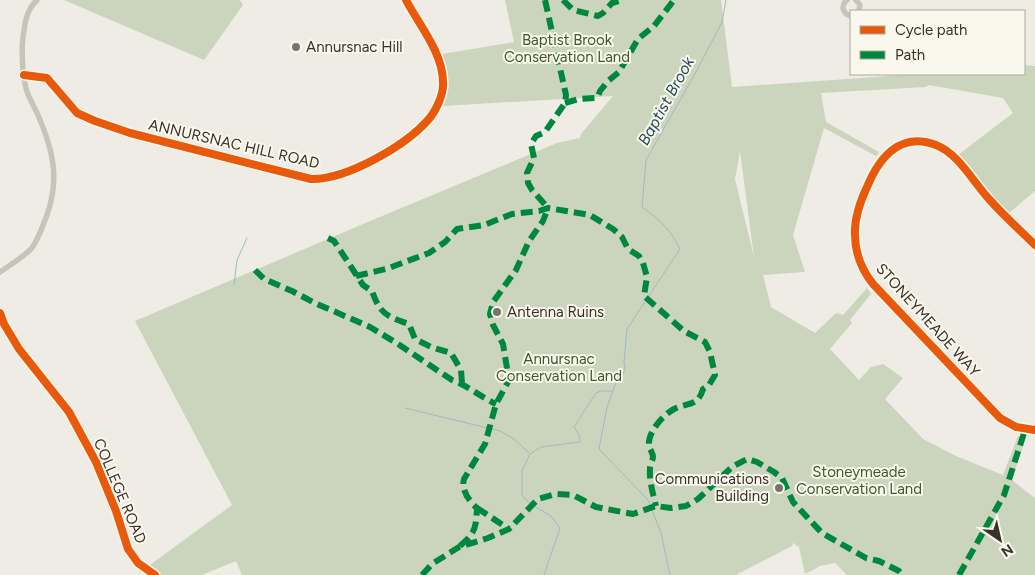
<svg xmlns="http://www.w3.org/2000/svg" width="1035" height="575" font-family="Figtree,sans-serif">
  <rect width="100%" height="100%" fill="#eeece4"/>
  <g fill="#cbd5be" fill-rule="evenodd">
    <polygon points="64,0 240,0 243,5 204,60"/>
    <path d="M 505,0 L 721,0 L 732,87 L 918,74 L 1024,74 L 1024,65 L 1035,66 L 1035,191 L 1009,213 L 990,194 L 958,155 L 1013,113 L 1003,98 L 929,85 L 925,87 L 821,93 L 826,122 L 879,152 L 876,156 L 824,128 L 793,235 L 805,272 L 763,275 L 771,307 L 815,333 L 836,313 L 843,315 L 867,288 L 871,294 L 850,320 L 852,323 L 830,349 L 859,380 L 871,367 L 883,364 L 903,378 L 885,399 L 923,439 L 956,456 L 1003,475 L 1018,436 L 1026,437 L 1012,480 L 1035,498 L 1035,575 L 847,575 L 835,563 L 820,566 L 805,574 L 799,547 L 793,543 L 792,546 L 736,575 L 242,575 L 236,561 L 202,575 L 158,575 L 147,567 L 232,505 L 135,321 L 375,219 L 557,143 L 580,138 L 581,134 L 613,96 L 443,106 C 449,87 448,72 442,54 L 514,42 ZM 740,151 L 754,257 L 735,179 Z"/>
  </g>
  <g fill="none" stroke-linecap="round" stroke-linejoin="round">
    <g stroke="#a0bac0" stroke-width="1">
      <polyline points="234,285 237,260 247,238"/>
      <polyline points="405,408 500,431 514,439 529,453"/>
      <polyline points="544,575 560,528 551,516 528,502 522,495 522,471 530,454 541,447 580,442 579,435 574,427 596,393 601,391 612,391"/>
      <path d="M 670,575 L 661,533 L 648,500 L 599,449 L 607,407 L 618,377 L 622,377 L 625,369 L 624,362 L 627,329 L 680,249 C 670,229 660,220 642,207 L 646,160 L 696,72 L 722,22 L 726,0"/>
    </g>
    <g stroke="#c8c4bc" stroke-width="5.5">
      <path d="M 847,0 C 840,6 843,14 851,16"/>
      <polyline points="856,0 860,5 859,11"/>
      <path d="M 24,75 L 47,78 L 77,113 L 95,121 L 130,133 L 311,179 C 346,180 405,146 428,120 C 436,111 444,94 443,82 C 443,53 419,25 406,0"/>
      <path d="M 1035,245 C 1020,230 1003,215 989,199 C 973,182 959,154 936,145 C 900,131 879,158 867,187 C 860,202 854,218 855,235 C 855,253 862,270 873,284 L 1000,418 L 1016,427 L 1035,430"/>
      <path d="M 0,272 C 10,265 22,258 31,249 C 39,239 42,227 47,215 C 60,178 53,150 38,115 C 34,106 28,97 26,88 C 22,74 21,45 24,31 C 25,19 28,8 37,0"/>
      <polyline points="0,313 4,324 19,349 69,412 96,462 116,511 128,549 138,563 155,575"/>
    </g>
    <g stroke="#00873e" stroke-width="6" stroke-dasharray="12 6" stroke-linecap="butt">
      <polyline points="545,0 566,95 565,103 545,132 536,136 531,144 534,158 527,173 528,183 532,190 548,208"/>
      <polyline points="563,0 573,10 598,16 603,13 612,3 623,0"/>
      <polyline points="565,103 579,99 596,98 598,96 600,91 608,81 619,72 638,39 654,26 674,0"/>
      <path d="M 328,238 L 334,241 L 363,285 L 372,291 C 380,314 386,316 409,324 L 415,339 L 431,347 L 451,353 L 461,370 L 462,383"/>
      <path d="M 255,270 L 264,279 L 292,291 L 315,303 L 370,327 L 395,342 L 452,380 C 468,386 481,397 496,404"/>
      <path d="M 356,276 L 386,269 L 429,253 L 445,242 L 457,229 L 484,225 L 512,214 L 539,211 L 548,208 L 590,215 L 613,229 L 622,237 L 628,249 L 639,256 L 643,263 L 647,277 L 644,296 L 684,331 L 705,342 L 710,352 L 715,375 L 709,385 L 703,389 C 698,407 688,402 674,409 C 663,415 647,433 649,446 C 650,450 653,453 653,457 C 653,460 650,464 650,468 C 649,480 653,494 656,506"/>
      <polyline points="477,508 509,529"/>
      <path d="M 460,546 C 476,532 476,528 477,508 C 469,501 461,490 464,479 L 485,444 L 496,404 L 509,380 L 503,344 L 493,325 L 490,314 L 493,302 L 516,270 L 529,241 L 543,221 L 548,208"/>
      <polyline points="422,575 432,564 459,547 488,538 509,529 538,499 556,494 573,495 596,507 633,514 656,506 671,508 686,506 698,499 732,467 747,459 757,462 774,472 782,478 793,502 822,533 866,558 879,561 899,571 903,575"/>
      <polyline points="959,575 1004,495 1025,430"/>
    </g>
    <defs>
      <g id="cycleway">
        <path d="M 24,75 L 47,78 L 77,113 L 95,121 L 130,133 L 311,179 C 346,180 405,146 428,120 C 436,111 444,94 443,82 C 443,53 419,25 406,0"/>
        <path d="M 1035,245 C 1020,230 1003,215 989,199 C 973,182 959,154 936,145 C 900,131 879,158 867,187 C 860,202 854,218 855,235 C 855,253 862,270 873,284 L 1000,418 L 1016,427 L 1035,430"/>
        <polyline points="0,313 4,324 19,349 69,412 96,462 116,511 128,549 138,563 155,575"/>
      </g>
    </defs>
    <use href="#cycleway" stroke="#faf7ec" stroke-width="11"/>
    <use href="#cycleway" stroke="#e8590c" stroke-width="8"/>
  </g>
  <g fill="#78736b" stroke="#faf7ec" stroke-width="2">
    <circle cx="296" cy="47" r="5"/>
    <circle cx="497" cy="312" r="5"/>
    <circle cx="779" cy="488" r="5"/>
  </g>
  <g text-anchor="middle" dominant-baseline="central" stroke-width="4" stroke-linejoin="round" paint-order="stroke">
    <g font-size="15" fill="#40582e" stroke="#faf7ec">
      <text x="567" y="40">Baptist Brook<tspan x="567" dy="17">Conservation Land</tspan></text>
      <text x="559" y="359">Annursnac<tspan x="559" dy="17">Conservation Land</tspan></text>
      <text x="859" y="472">Stoneymeade<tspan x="859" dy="17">Conservation Land</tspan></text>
    </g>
    <g font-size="15" fill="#39322a" stroke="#faf7ec" text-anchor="start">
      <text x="306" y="47">Annursnac Hill</text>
      <text x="507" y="312">Antenna Ruins</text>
      <text x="769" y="479" text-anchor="end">Communications<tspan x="769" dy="17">Building</tspan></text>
    </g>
    <g font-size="15" fill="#39322a" stroke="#faf7ec">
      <text transform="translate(234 144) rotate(13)">ANNURSNAC HILL ROAD</text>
      <text transform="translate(928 320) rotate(48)">STONEYMEADE WAY</text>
      <text transform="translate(120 491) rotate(67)">COLLEGE ROAD</text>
    </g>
    <g font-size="16" font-style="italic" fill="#1f4b5b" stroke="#faf7ec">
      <text transform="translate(666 101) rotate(-61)">Baptist Brook</text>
    </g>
  </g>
  <rect x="850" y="10" width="175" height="65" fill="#faf7ec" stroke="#ada89e"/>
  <rect x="860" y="26" width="25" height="8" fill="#e8590c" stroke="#ada89e"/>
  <text x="895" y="35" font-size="15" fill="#39322a">Cycle path</text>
  <rect x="860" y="51" width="25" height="8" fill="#00873e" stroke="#ada89e"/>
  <text x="895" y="60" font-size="15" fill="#39322a">Path</text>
  <g transform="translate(1000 540) rotate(146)" stroke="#faf7ec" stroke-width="4" paint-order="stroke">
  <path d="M0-4L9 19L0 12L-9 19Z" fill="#39322a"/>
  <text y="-8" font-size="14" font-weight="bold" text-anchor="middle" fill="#39322a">N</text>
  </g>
</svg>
